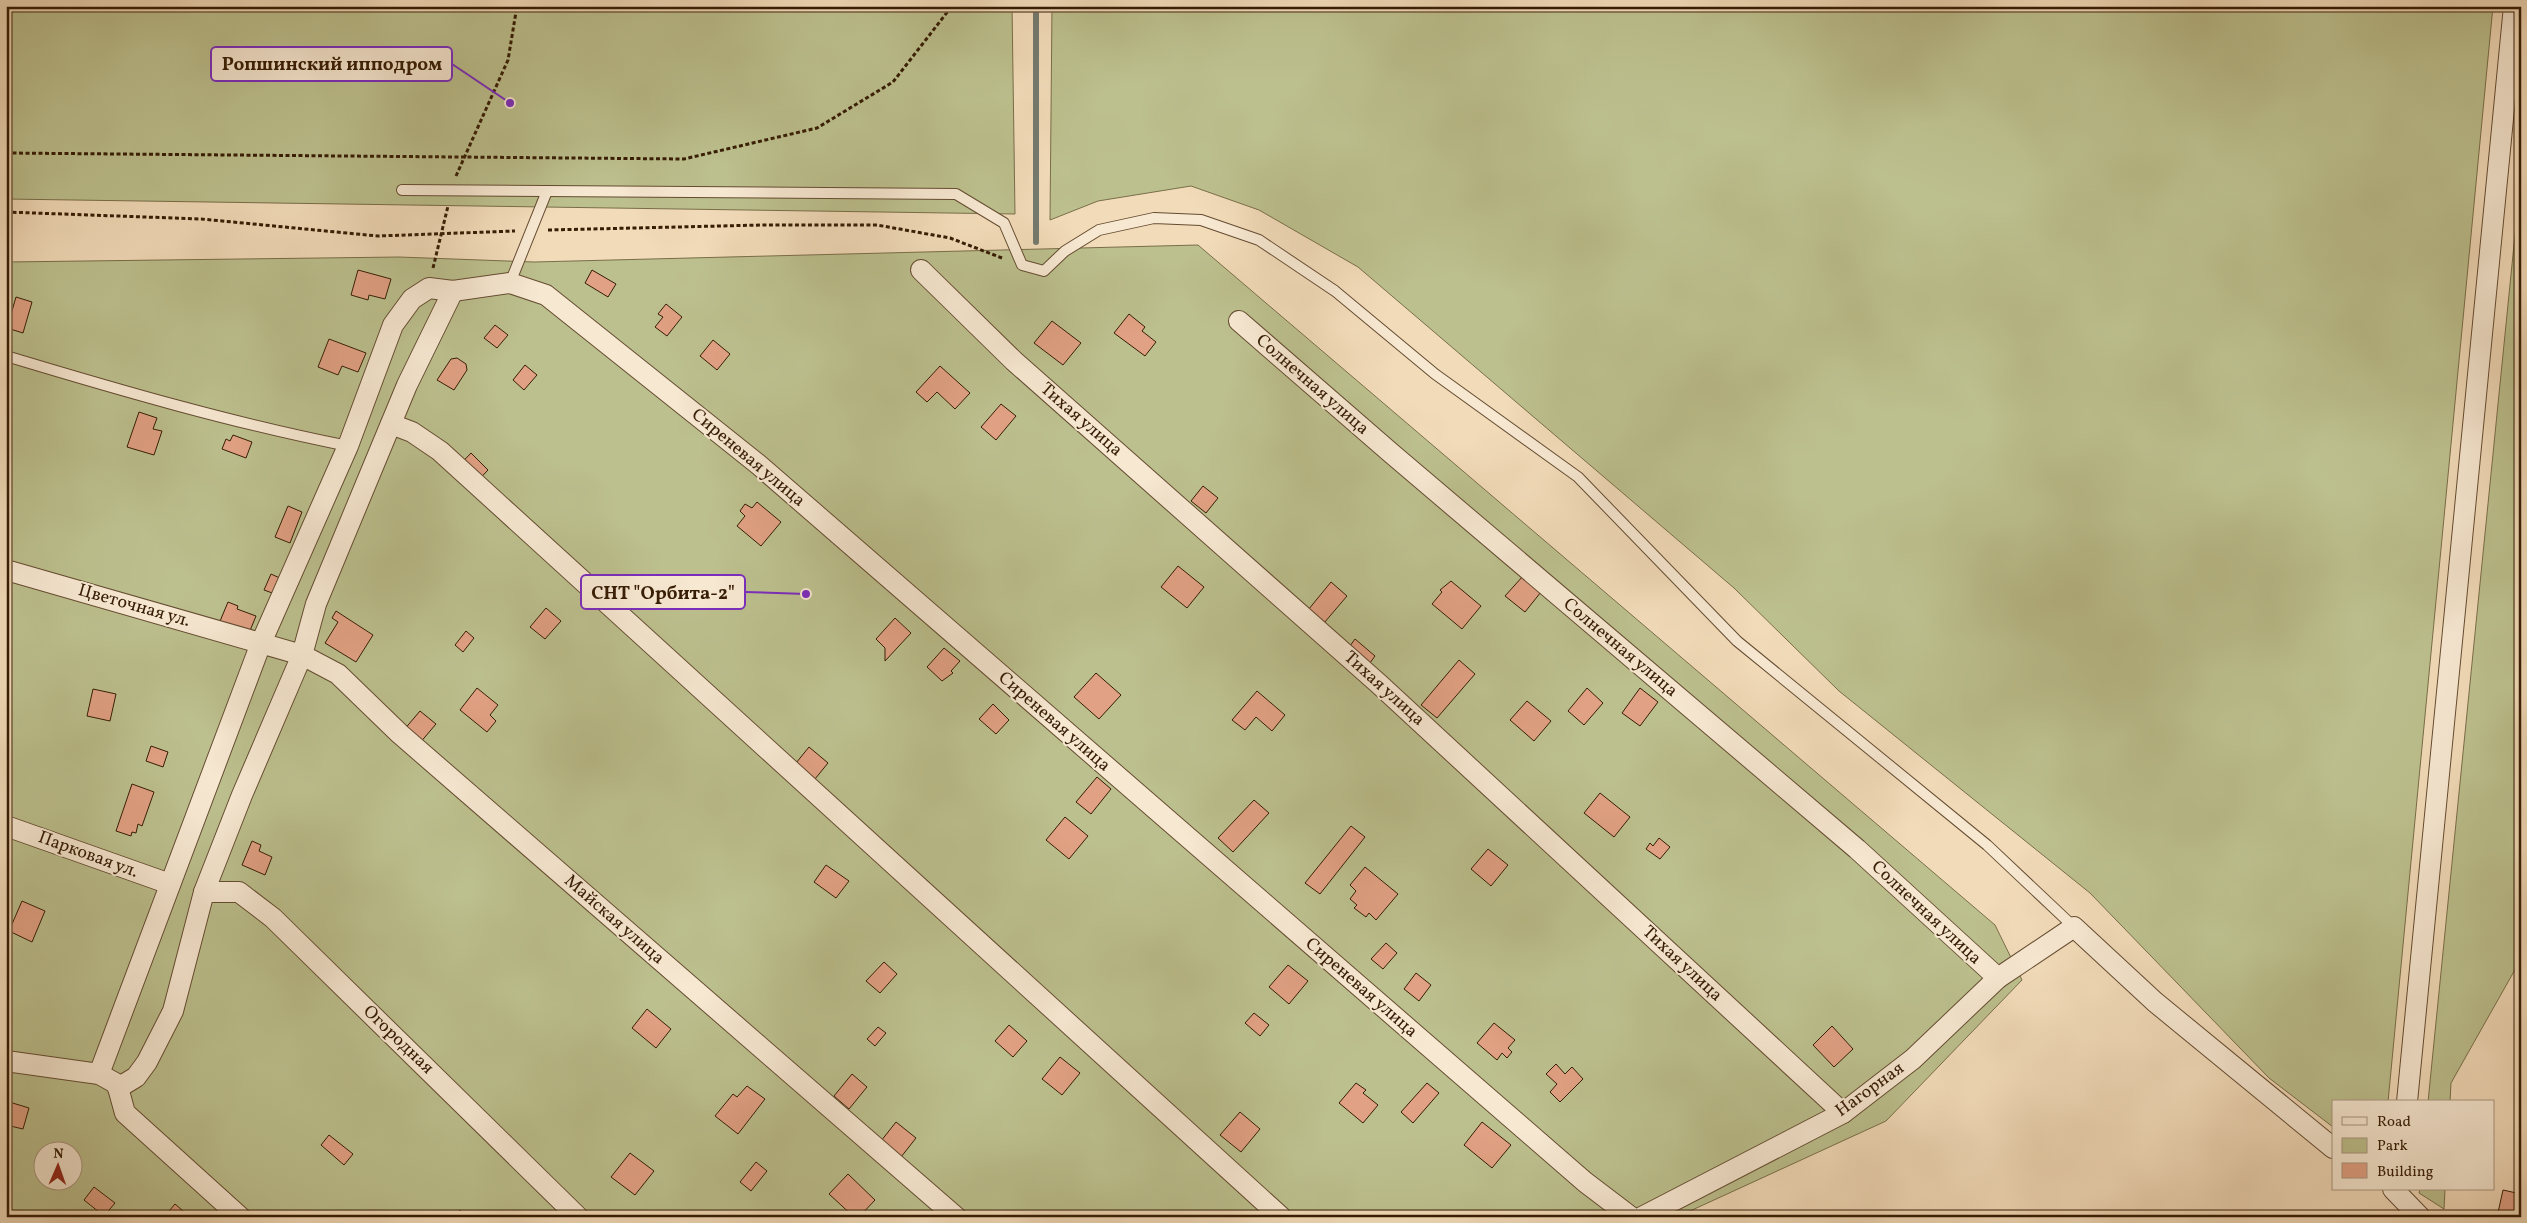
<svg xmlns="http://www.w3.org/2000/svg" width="2527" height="1223" font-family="Vollkorn,serif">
  <rect width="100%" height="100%" fill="#f2dbb9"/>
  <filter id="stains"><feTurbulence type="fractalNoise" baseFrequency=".004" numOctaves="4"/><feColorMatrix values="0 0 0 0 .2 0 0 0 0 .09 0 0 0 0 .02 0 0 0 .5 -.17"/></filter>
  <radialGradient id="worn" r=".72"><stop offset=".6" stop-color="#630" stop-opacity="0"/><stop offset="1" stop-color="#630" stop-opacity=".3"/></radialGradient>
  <g fill="#bcc08e" stroke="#796e49" fill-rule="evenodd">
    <polygon points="6,6 1012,6 1015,214 6,199"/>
    <polygon points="1052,6 2493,6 2388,1102 2333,1102 2333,1127 2269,1078 2090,893 1839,691 1734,588 1358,267 1259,210 1191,186 1098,201 1050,220"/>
    <polygon points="2521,175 2521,959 2451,1083 2450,1102 2428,1102"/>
    <path d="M 1198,245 L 1995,925 L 2022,980 L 1886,1121 L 1677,1217 L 6,1217 L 6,262 L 399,257 L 534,262 ZM 42,1150 L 72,1150 L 72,1180 L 42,1180 Z"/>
    <polygon points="2420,1189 2445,1189 2444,1209 2419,1193"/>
  </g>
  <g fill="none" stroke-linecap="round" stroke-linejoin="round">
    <polyline stroke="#747a6f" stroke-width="6" points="1036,242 1036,6"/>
  </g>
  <g fill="#e1a184" stroke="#361c04">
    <polygon points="358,270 391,279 385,299 369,295 368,300 351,295"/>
    <polygon points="592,270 616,284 608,297 585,283"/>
    <polygon points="16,297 32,302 23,333 7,328"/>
    <polygon points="666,304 682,317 667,336 655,327 663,317 658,314"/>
    <polygon points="1129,314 1145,327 1142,331 1156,342 1145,356 1114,333"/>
    <polygon points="1052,321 1081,343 1063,365 1034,343"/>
    <polygon points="495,325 508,335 497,348 484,338"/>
    <polygon points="329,339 366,353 358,372 342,366 338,375 318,367"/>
    <polygon points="713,340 730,354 717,370 700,356"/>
    <polygon points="457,358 466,364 467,370 454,390 437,380 451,359"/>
    <polygon points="525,365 537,375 524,390 513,380"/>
    <polygon points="940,366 970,393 955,409 937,392 927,402 916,392"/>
    <polygon points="1001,404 1016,416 996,440 981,427"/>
    <polygon points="139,412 157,418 153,429 162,431 154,455 127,447"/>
    <polygon points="233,435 252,442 246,458 222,449 226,439 230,441"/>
    <polygon points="471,453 488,470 470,489 453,472"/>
    <polygon points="1203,486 1218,498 1206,513 1191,501"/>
    <polygon points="757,502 781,522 761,546 737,526 745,516 740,511 745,504 752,508"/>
    <polygon points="288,506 302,512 290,543 275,537"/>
    <polygon points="1178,566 1204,587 1187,608 1161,587"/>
    <polygon points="271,574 282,579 275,594 264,590"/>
    <polygon points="1523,576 1541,592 1525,612 1505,596"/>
    <polygon points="1451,581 1481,606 1462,629 1432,604 1442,592 1440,590"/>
    <polygon points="1331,582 1347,596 1324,623 1308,610"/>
    <polygon points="228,602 238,606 237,609 256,616 247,638 218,626"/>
    <polygon points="546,608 561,621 545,639 530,627"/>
    <polygon points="336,611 373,635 356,662 325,643 338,622 332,618"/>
    <polygon points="895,618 911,633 885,661 885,648 876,639"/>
    <polygon points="466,631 474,638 463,652 455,645"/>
    <polygon points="1355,639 1375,656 1367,667 1347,650"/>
    <polygon points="944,648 960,661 951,671 953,673 942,681 927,667"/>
    <polygon points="1459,660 1475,674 1437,718 1421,705"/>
    <polygon points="1096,673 1121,695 1099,719 1074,697"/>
    <polygon points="477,688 498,705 490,715 496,721 487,732 460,710"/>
    <polygon points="1587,688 1603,703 1584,725 1568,711"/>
    <polygon points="1640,688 1658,702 1640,726 1622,713"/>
    <polygon points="93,689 116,694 110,721 87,716"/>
    <polygon points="1257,691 1285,715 1272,731 1256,717 1245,730 1232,720"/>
    <polygon points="1527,701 1551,721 1534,741 1510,720"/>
    <polygon points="993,704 1009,720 996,734 979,719"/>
    <polygon points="420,711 436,724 419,744 403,731"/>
    <polygon points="151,746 168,752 163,767 146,761"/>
    <polygon points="809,747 828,763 815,779 796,763"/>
    <polygon points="1097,777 1111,789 1091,814 1076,802"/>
    <polygon points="132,784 154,792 142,826 138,824 136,833 132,832 131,836 116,831"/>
    <polygon points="1600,793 1630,817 1614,837 1584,813"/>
    <polygon points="1254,800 1269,813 1233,852 1218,838"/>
    <polygon points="1065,817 1088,836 1069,859 1046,840"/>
    <polygon points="1351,826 1365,837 1320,894 1305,883"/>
    <polygon points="1659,838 1670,847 1660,859 1646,849 1650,843 1653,846"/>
    <polygon points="252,841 261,845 259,851 272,857 265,875 242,865"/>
    <polygon points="1488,849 1508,865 1491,886 1471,869"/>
    <polygon points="826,865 849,881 836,898 814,882"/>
    <polygon points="1365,867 1398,894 1376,920 1369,913 1366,917 1354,908 1357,905 1350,899 1356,891 1350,885"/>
    <polygon points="22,901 45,911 32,942 9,931"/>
    <polygon points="1386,943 1397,953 1383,969 1371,959"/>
    <polygon points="884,962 897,974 880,993 866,981"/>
    <polygon points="1288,965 1308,981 1289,1004 1269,987"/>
    <polygon points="1416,973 1431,985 1419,1001 1404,989"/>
    <polygon points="647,1009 671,1029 656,1048 632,1028"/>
    <polygon points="1254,1013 1269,1025 1260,1036 1245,1023"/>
    <polygon points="1494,1023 1515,1040 1508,1048 1512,1052 1507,1058 1502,1053 1497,1060 1477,1043"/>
    <polygon points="1009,1025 1027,1041 1013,1057 995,1041"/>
    <polygon points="1832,1026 1853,1049 1834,1067 1813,1045"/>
    <polygon points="878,1027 886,1033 875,1046 867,1039"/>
    <polygon points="1060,1057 1080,1073 1062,1095 1042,1079"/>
    <polygon points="1556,1064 1565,1074 1572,1067 1583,1079 1560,1102 1550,1092 1557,1084 1546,1074"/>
    <polygon points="852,1074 867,1087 849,1109 834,1096"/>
    <polygon points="1356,1083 1366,1090 1363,1093 1378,1105 1363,1123 1339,1103"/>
    <polygon points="1427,1083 1439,1093 1413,1123 1401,1112"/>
    <polygon points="747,1086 765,1099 738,1134 715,1116 733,1094 737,1097"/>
    <polygon points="6,1101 29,1108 23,1129 6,1125"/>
    <polygon points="1240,1112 1260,1129 1241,1152 1220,1135"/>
    <polygon points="896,1122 916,1138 901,1157 881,1141"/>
    <polygon points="1482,1122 1511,1145 1492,1168 1464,1145"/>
    <polygon points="329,1135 353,1154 344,1165 321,1145"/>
    <polygon points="630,1153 654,1171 635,1195 611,1177"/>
    <polygon points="756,1162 767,1171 751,1191 740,1182"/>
    <polygon points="848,1174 875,1200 859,1217 854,1217 829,1194"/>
    <polygon points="94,1187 115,1203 104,1216 84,1200"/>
    <polygon points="2503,1190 2521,1194 2521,1217 2497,1217"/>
    <polygon points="175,1204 190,1217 164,1217"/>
    <polygon points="460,1210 467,1217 453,1217"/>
  </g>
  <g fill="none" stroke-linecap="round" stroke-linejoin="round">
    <defs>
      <g id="lane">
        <polyline points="402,190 956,194 1004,223 1022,265 1044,271 1065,251 1099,230 1154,218 1201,220 1259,240 1335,291 1435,374 1578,477 1737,641 1987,845 2074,927"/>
        <polyline points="510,283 547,191"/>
        <path d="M 6,356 C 119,390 232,423 348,446"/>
      </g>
      <g id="street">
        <polyline points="921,270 1014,361 1379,684 1843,1113"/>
        <polyline points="1239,321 1391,453 1857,849 1998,978"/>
        <polyline points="391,424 412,432 440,451 1281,1217"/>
        <polyline points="6,570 302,655 338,674 400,734 956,1217"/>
        <polyline points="6,826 170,884"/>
        <polyline points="204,892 239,892 273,918 578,1217"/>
        <polyline points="6,1061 99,1074 117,1084 125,1113 240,1217"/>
        <polyline points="99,1074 261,643 348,446 393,325 412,299 429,288 453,291 510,283 546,295 759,465 1585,1182 1631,1217"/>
        <polyline points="118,1088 136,1077 147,1062 173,1011 204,892 242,795 302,655 316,604 407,385 453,291"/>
        <polyline points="2407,1102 2514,6"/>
        <polyline points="2393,1189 2420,1217"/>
        <polyline points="1642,1217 1843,1113 1913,1059 1998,978 2074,927 2155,1002 2333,1148"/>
      </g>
    </defs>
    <use href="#lane" stroke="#654c31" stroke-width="12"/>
    <use href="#street" stroke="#654c31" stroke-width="22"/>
    <g stroke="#361c04" stroke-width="3" stroke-dasharray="4 2.5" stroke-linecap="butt">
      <polyline points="6,153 684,159 817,128 893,82 952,6"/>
      <polyline points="456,176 508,60 517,6"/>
      <polyline points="6,212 201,219 378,236 515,231"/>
      <polyline points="548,230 763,225 877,225 950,238 1002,258"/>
      <polyline points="433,268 448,206"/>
    </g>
    <use href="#lane" stroke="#f7e8d2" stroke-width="10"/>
    <use href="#street" stroke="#f7e8d2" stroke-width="20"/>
  </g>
  <g text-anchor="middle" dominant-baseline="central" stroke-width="4" stroke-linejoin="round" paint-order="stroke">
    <g font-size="18" fill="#361c04" stroke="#f7e8d2">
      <text transform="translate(1312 385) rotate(41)">Солнечная улица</text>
      <text transform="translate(1081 420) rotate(41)">Тихая улица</text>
      <text transform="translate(748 458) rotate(40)">Сиреневая улица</text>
      <text transform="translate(134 606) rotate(16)">Цветочная ул.</text>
      <text transform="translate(1620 648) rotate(40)">Солнечная улица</text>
      <text transform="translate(1384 689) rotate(42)">Тихая улица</text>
      <text transform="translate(1054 722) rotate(41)">Сиреневая улица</text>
      <text transform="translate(88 855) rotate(20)">Парковая ул.</text>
      <text transform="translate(1926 913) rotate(43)">Солнечная улица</text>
      <text transform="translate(614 920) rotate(41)">Майская улица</text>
      <text transform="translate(1682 964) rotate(43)">Тихая улица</text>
      <text transform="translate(1361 988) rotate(41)">Сиреневая улица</text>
      <text transform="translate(398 1040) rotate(44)">Огородная</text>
      <text transform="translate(1870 1090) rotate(-36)">Нагорная</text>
    </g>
  </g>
  <path fill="none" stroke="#7b2cbf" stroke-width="2" d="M510 103L452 64M806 594L745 592"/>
  <g fill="#7b2cbf" stroke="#f7e8d2" stroke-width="2">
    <circle cx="510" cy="103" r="5"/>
    <circle cx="806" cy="594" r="5"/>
  </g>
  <g fill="#f7e8d2" stroke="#7b2cbf" stroke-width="2">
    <rect x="211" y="47" width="241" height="34" rx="5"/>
    <rect x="581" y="575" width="164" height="34" rx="5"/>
  </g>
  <g font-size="19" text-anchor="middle" font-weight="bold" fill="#361c04">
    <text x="332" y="70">Ропшинский ипподром</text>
    <text x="663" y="599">СНТ "Орбита-2"</text>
  </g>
  <rect width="2527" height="1223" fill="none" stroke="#f2dbb9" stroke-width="25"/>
  <rect x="8" y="8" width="2512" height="1208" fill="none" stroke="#361c04" stroke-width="2.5"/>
  <rect x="12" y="12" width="2502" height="1198" fill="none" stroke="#361c04"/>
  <rect x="2332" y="1100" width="162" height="90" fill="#f7e8d2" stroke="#aa9680"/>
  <rect x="2342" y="1117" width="25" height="8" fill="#f7e8d2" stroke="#aa9680"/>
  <text x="2377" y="1126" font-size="15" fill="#361c04">Road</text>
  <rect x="2342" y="1138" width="25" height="15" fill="#bcc08e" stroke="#aa9680"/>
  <text x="2377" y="1150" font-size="15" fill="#361c04">Park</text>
  <rect x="2342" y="1163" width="25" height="15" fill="#e1a184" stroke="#aa9680"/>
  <text x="2377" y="1176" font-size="15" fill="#361c04">Building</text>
  <g transform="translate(58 1166) rotate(2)"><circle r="24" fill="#f7e8d2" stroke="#aa9680"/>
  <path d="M0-4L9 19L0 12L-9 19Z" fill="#8f2418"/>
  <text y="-8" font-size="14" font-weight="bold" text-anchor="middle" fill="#361c04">N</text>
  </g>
  <rect width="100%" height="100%" filter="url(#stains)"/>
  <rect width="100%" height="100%" fill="url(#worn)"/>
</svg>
